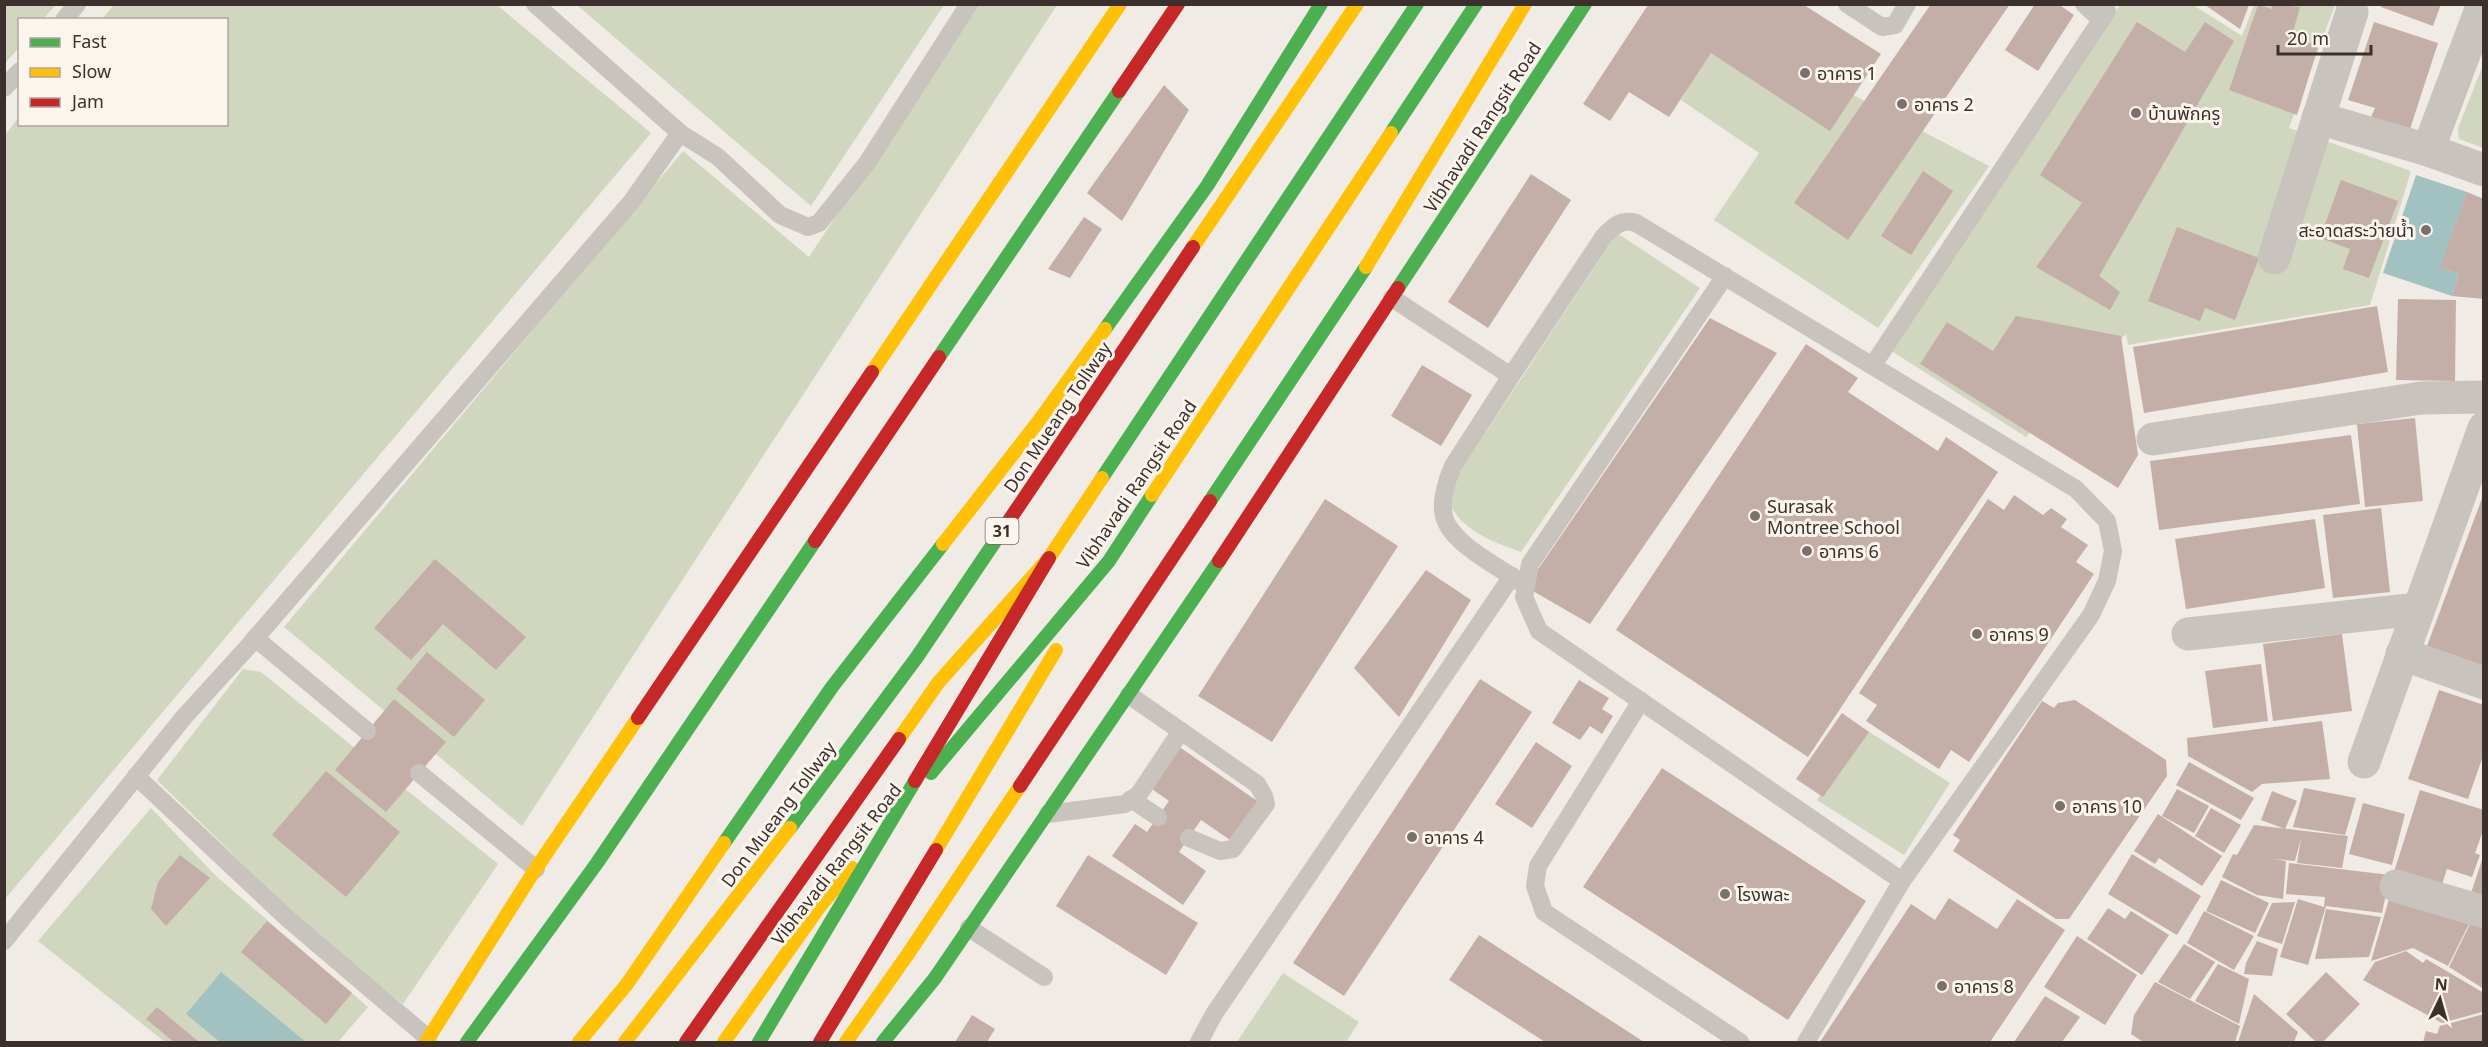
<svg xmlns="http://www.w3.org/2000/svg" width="2488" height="1047" font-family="'Noto Sans','Noto Sans Thai',sans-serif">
  <rect width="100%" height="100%" fill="#f0ebe5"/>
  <g fill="#d1d6bf">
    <polygon points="5,4 56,5 43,19 20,20 19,48 5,63"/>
    <polygon points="114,5 497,5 651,133 5,899 5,135 19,117 20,124 226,124 226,20 102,19"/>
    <polygon points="577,5 944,5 811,206"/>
    <polygon points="975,5 1057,5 522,826 284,627 683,151 809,257"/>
    <polygon points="2120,5 2193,5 2242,36 2254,5 2335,5 2289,128 2411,171 2370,305 2133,344 2128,345 2126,334 2026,437 1890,350"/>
    <polygon points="1721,26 1989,166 1878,328 1714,220 1759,153 1681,100"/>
    <polygon points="2483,65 2483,148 2459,139 2458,128"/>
    <path d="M 1617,233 L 1700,288 L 1521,552 C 1493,542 1465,532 1450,505 L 1457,476 Z"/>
    <polygon points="243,669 261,672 498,864 403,1004 320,939 157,780"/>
    <polygon points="1863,728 1950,783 1904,855 1817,800"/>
    <polygon points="151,808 216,876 368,1007 338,1042 165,1042 38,941"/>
    <polygon points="1283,973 1359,1022 1346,1042 1237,1042"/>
  </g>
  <g fill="#a1c2c1">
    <polygon points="2416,175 2467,192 2441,268 2459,274 2452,296 2383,273"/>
    <polygon points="221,972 306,1042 220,1042 186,1014"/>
  </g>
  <g fill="#c3afa7">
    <polygon points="1931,4 2010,4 1848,240 1794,203"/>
    <polygon points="2035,4 2058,4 2074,15 2038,71 2005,50"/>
    <polygon points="2272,4 2300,7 2292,35 2318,47 2297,115 2229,90 2258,5 2272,9"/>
    <polygon points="2382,4 2441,4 2433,26 2381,7"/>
    <polygon points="1648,5 1804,5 1881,54 1830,131 1711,53 1669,117 1629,92 1610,121 1583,104"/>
    <polygon points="2205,5 2249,5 2240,29"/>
    <polygon points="2137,22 2185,52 2205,22 2234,41 2099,276 2120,292 2110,310 2036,267 2082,203 2040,175"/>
    <polygon points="2374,22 2438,43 2410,129 2371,117 2375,108 2348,100"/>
    <polygon points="1164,85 1189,110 1122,221 1087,193"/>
    <polygon points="1923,171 1953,191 1911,255 1881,236"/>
    <polygon points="1531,174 1571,200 1488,328 1448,302"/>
    <polygon points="2341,180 2398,201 2369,278 2343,269 2350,249 2320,238"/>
    <polygon points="2467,192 2484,199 2484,299 2452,296 2459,274 2440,268"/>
    <polygon points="1084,217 1102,229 1070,278 1048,269"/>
    <polygon points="2177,227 2259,258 2235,320 2205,308 2200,321 2148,301"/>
    <polygon points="2398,299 2456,300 2455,381 2396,380"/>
    <polygon points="2377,306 2388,372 2144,413 2133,347"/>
    <polygon points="2016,316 2121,336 2138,455 2118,488 1920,364 1947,322 1993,351"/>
    <polygon points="1710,318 1777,353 1590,624 1526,587"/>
    <polygon points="1806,344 1858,378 1848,392 1938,451 1946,437 1998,472 1808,757 1616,630"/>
    <polygon points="1422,365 1472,395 1441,446 1391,416"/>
    <polygon points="2415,418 2423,501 2365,507 2357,424"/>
    <polygon points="2351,435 2360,504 2159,530 2150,461"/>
    <polygon points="2484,493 2484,666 2427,646"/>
    <polygon points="2014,495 2043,515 2051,508 2067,519 2061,527 2088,545 2076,562 2094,574 1969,762 1951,750 1939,769 1866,721 1877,705 1859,693 1988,499 2004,510"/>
    <polygon points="1325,499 1398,546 1272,742 1198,696"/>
    <polygon points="2381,508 2390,592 2333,598 2323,515"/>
    <polygon points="2315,519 2325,588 2186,609 2175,539"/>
    <polygon points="435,559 526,637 496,670 443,624 411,660 374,628"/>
    <polygon points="1426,570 1471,600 1399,717 1354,668"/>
    <polygon points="2342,634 2352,711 2273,721 2263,644"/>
    <polygon points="427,652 485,700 454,737 396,689"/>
    <polygon points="2261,664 2268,721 2213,728 2205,671"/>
    <polygon points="1480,679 1532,712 1344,996 1293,963"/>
    <polygon points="1579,680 1609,698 1602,709 1613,716 1602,734 1590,726 1580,740 1552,723"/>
    <polygon points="2439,690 2484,705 2484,753 2468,799 2408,779"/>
    <polygon points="394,699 446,742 386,812 335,770"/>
    <polygon points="2075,700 2166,760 2167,776 2069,919 2056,919 1953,851 1960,840 1953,835 2042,701 2054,708 2058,703"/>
    <polygon points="1842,713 1869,732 1823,797 1796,779"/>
    <polygon points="2322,721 2330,779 2262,784 2252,792 2188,756 2187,738"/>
    <polygon points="1536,742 1572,766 1532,828 1495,804"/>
    <polygon points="1178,746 1260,803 1233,842 1201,820 1179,852 1206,871 1183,905 1112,856 1135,824 1147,832 1169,801 1149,787"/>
    <polygon points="2189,762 2254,798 2241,820 2176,785"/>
    <polygon points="1662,768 1866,901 1788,1020 1583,887"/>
    <polygon points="326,771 400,832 346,897 272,835"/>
    <polygon points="2304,788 2356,798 2345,835 2293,827"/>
    <polygon points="2177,789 2209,806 2194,833 2162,816"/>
    <polygon points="2420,790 2484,810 2484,828 2475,853 2480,855 2472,877 2447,869 2441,887 2394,872"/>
    <polygon points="2272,791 2297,801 2285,829 2261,820"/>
    <polygon points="2363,803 2405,814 2392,865 2349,854"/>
    <polygon points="2211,808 2241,825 2224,853 2195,836"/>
    <polygon points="2158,814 2222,856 2202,886 2159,858 2155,864 2134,851"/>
    <polygon points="2254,825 2348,836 2342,868 2297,863 2301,838 2295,861 2273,859 2286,861 2283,899 2257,895 2222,877 2233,854 2237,855"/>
    <polygon points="2132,854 2201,896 2177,935 2108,894"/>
    <polygon points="180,855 210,878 166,926 151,909 158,882"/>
    <polygon points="1088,855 1198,923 1166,975 1056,906"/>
    <polygon points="2483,857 2484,857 2484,903 2469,899"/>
    <polygon points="2289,863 2390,875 2382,913 2326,906 2327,903 2308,965 2280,957 2298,899 2324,907 2325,897 2286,894"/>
    <polygon points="2221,880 2269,903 2255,933 2206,911"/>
    <polygon points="2390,896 2471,920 2448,966 2413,948 2371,961"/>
    <polygon points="1949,898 1997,929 2017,899 2065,930 1990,1042 1820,1042 1911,904 1935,920"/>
    <polygon points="2295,902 2282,944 2257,936 2272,903"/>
    <polygon points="2108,908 2125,919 2131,911 2169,935 2142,975 2087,939"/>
    <polygon points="2326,909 2381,917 2369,957 2315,959"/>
    <polygon points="2204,911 2254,936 2234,970 2187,943"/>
    <polygon points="267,921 352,993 326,1024 241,952"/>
    <polygon points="2471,922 2484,927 2484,989 2449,967"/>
    <polygon points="1479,935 1644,1042 1545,1042 1449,980"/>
    <polygon points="2077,936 2137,975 2105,1025 2044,987"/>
    <polygon points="2257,941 2278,949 2272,976 2244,974 2246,963"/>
    <polygon points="2184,944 2215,962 2190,999 2158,982"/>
    <polygon points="2406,951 2423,963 2426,959 2484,993 2482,1012 2442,1023 2363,980 2375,962"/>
    <polygon points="2218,964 2249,979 2239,1024 2195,1001"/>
    <polygon points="2326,972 2360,1004 2323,1042 2316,1042 2286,1014"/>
    <polygon points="2155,982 2240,1026 2235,1042 2143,1042 2131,1034 2134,1015"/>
    <polygon points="2254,994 2298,1032 2294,1042 2238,1042"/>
    <polygon points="2045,996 2080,1017 2062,1042 2014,1042"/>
    <polygon points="157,1007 199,1042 174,1042 146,1019"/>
    <polygon points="2484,1014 2484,1042 2423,1042 2426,1031 2437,1034 2440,1026"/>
    <polygon points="972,1015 995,1029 987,1042 955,1042"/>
  </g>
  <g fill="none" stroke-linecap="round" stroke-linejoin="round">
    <g stroke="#c9c3be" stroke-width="18">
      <polyline points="535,4 680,133"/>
      <polyline points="1847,4 1882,27 1895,25 1907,4"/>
      <polyline points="2084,4 2101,20"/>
      <polyline points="64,20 77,4"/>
      <polyline points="4,88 20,71"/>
      <path d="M 1392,298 L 1511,376 L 1604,236 C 1615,225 1621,219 1636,223 L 2076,489 L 2107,521 L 2113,551 L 2107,581 L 2091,615 L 1902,881 L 1539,631 L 1524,597 L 1530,564 L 1725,276"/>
      <polyline points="1873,365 2107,11"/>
      <path d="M 1511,376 L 1453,466 C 1447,479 1440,502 1444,516 C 1450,543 1498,566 1520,582"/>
      <polyline points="255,638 367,731"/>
      <polyline points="1129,695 1257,784 1264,796 1266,804 1233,849 1220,851 1189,838"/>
      <polyline points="1641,701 1538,866 1535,886 1544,912 1740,1042"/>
      <polyline points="419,773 536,869"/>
      <polyline points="136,776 288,919 428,1038"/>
      <polyline points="1131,799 1158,817"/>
      <polyline points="1048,814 1125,804 1139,794 1181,731"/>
      <polyline points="969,928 1044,977"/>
      <polyline points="4,941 184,717 246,649 632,201 680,133 718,157 780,215 808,227 819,223 867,163 969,4"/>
      <polyline points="1199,1042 1214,1014 1512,576"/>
      <polyline points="1806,1042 1902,881"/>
    </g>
    <g stroke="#c9c3be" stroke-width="33">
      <polyline points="2318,118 2428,150 2484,170"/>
      <polyline points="2428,150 2483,4"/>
      <polyline points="2274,258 2352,12"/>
      <polyline points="2153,439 2421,398 2484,397"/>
      <polyline points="2188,634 2418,609"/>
      <polyline points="2402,654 2484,683"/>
      <polyline points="2364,762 2484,428"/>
      <polyline points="2396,886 2484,912"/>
    </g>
    <g stroke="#4caf50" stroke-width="14">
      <polyline points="1391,133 1476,4"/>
      <polyline points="1398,288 1585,4"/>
      <polyline points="1105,329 1207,186 1321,4"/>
      <polyline points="939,357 1119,91"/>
      <polyline points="1102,478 1417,4"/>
      <polyline points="1210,501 1366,267"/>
      <polyline points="931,773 1109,561 1152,495"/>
      <polyline points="790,828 917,657 1000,534"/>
      <polyline points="724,843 832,687 943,544"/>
      <polyline points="467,1042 597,863 815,541"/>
      <polyline points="883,1042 935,978 1219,561"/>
    </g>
    <g stroke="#ffc107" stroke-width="14">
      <polyline points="1193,247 1357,4"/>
      <polyline points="1366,267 1525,4"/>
      <polyline points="872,372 1120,4"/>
      <polyline points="1152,495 1391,133"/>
      <polyline points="943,544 1038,422 1105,329"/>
      <polyline points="899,739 938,683 1049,558 1102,478"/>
      <polyline points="936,850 1056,650"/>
      <polyline points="426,1042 533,873 638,718"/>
      <polyline points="579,1042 627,984 724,843"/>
      <polyline points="625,1042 790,828"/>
      <polyline points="724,1042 820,906 852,868"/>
      <polyline points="846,1042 908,954 1020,786"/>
    </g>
    <g stroke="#c62828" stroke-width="14">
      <polyline points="1119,91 1178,4"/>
      <polyline points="1000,534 1193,247"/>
      <polyline points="815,541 939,357"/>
      <polyline points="1219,561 1398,288"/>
      <polyline points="638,718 872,372"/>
      <polyline points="1020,786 1210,501"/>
      <polyline points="686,1042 899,739"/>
      <polyline points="820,1042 936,850"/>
    </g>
    <polyline stroke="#4caf50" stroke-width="14" points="759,1042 915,781"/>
    <polyline stroke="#c62828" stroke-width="14" points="915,781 1049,558"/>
  </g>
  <g fill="#7a716c" stroke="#fbf5ee" stroke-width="2">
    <circle cx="1805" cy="73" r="6"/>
    <circle cx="1902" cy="104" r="6"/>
    <circle cx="2136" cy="113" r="6"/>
    <circle cx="2426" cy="230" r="6"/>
    <circle cx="1755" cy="516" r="6"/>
    <circle cx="1807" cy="551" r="6"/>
    <circle cx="1977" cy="634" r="6"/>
    <circle cx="2060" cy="806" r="6"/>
    <circle cx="1412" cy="837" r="6"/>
    <circle cx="1725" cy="894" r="6"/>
    <circle cx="1942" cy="986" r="6"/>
  </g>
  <g text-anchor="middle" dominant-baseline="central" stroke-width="6" stroke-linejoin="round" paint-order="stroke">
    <rect fill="#fbf5ee" stroke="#756b66" stroke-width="1.5" x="985.5" y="518" width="33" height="26" rx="4.5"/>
    <g font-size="16" font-weight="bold" fill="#3b302b">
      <text x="1002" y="531">31</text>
    </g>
    <g font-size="18" fill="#3b302b" stroke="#fbf5ee" text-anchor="start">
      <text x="1817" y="73">อาคาร 1</text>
      <text x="1914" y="104">อาคาร 2</text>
      <text x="2148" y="113">บ้านพักครู</text>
      <text x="2414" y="230" text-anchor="end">สะอาดสระว่ายน้ำ</text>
      <text x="1767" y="506">Surasak<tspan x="1767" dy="21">Montree School</tspan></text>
      <text x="1819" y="551">อาคาร 6</text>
      <text x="1989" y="634">อาคาร 9</text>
      <text x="2072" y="806">อาคาร 10</text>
      <text x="1424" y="837">อาคาร 4</text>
      <text x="1737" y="894">โรงพละ</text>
      <text x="1954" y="986">อาคาร 8</text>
    </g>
    <g font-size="18" fill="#3b302b" stroke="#fbf5ee">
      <text transform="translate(1482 127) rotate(-57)">Vibhavadi Rangsit Road</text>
      <text transform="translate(1057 417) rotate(-56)">Don Mueang Tollway</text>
      <text transform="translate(1136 484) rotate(-56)">Vibhavadi Rangsit Road</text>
      <text transform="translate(778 814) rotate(-53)">Don Mueang Tollway</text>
      <text transform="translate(836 864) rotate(-52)">Vibhavadi Rangsit Road</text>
    </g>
  </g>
  <rect width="2488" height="1047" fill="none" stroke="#3b302b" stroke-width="12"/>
  <rect x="18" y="18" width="210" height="108" fill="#fbf5ee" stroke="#aea6a0" stroke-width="1.5"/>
  <rect x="30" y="38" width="30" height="9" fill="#4caf50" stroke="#aea6a0" stroke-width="1.5"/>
  <text x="72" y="48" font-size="18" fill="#3b302b">Fast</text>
  <rect x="30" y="68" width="30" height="9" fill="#ffc107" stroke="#aea6a0" stroke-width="1.5"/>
  <text x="72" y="78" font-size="18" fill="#3b302b">Slow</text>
  <rect x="30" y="98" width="30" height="9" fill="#c62828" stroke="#aea6a0" stroke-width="1.5"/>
  <text x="72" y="108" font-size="18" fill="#3b302b">Jam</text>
  <g transform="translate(2440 999) rotate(5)" stroke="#fbf5ee" stroke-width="4.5" paint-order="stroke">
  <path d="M0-4.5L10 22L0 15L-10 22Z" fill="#3b302b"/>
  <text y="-9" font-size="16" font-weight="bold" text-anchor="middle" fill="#3b302b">N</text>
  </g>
  <path d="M2278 45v9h93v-9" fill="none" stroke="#3b302b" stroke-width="3"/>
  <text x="2287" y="45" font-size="18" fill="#3b302b" stroke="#fbf5ee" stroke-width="4.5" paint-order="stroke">20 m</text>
</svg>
